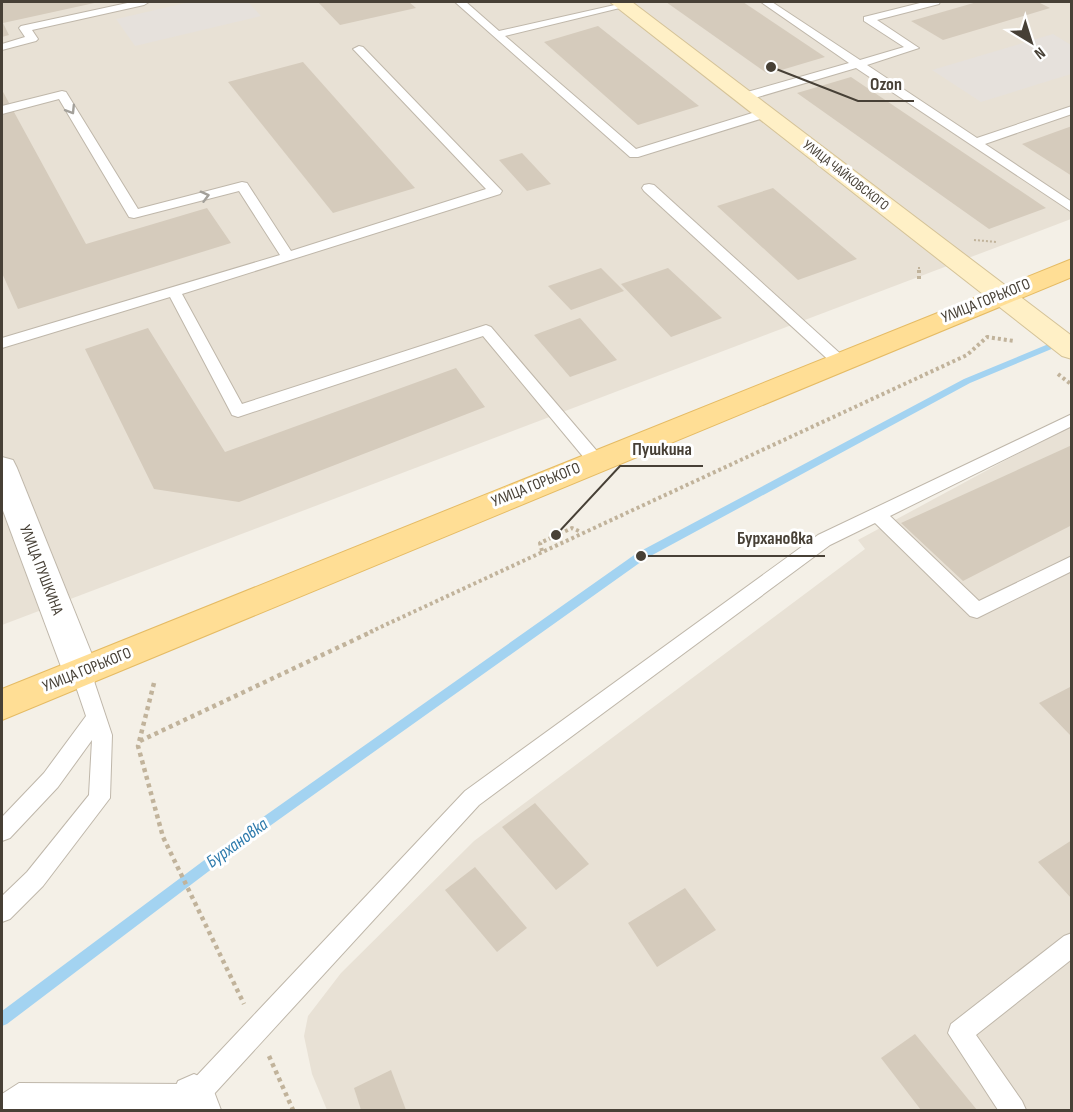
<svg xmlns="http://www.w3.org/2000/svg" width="1073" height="1112" font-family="'Sofia Sans Condensed',sans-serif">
  <rect width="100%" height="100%" fill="#f4f0e7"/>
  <g fill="#e8e1d5">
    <polygon points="2,2 1071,2 1071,219 2,625"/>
    <polygon points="1071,425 1071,1110 327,1110 312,1074 304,1036 308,1016 341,973 474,841 865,549 858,540"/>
  </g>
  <g fill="#e6e1dc">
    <polygon points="190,2 248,2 261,16 135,46 116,19"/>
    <polygon points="1053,34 1071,45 1071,74 981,102 932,70"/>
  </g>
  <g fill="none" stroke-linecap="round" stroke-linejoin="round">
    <polygon fill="#a3d3f1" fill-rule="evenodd" points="1063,338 1067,341 1066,343 970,383 645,559 250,840 7,1024 2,1026 2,1011 242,832 637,553 964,379"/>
  </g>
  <g fill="#d5cbbc">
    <polygon points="2,2 99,2 3,23 9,35 2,37"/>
    <polygon points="318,2 409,2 416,8 340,25"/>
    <polygon points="666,2 743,2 825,57 768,74"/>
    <polygon points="977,2 1038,2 1050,8 943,40 911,21"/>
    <polygon points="598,26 699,106 638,125 544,42"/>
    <polygon points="303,62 415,188 333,213 228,82"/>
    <polygon points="851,77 1046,208 989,229 797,93"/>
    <polygon points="2,90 86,244 207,208 231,243 18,309 2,273"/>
    <polygon points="1072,126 1072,176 1022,144"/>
    <polygon points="522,153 551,184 527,191 499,160"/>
    <polygon points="773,188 857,259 798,280 717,206"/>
    <polygon points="601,268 624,291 571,310 548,286"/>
    <polygon points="668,268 722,318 671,337 621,284"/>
    <polygon points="580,318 617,360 570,377 534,335"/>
    <polygon points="148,328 225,452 456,368 485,407 239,502 154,489 85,349"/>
    <polygon points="1072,445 1072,525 963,581 901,523"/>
    <polygon points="1072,686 1072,737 1039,703"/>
    <polygon points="535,803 589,864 556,890 502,827"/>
    <polygon points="1072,840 1072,899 1038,862"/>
    <polygon points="475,867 527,928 497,952 445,890"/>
    <polygon points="685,888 716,930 657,967 628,923"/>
    <polygon points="915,1034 977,1110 921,1110 881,1058"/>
    <polygon points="391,1070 406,1110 361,1110 354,1088"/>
  </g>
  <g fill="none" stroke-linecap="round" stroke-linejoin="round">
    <defs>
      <g id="service">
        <polygon points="132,2 149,2 144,5 32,30 38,39 36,41 2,50 2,44 25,37 19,28 21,26"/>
        <polygon points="455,2 466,2 499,31 628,2 628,6 505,36 636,149 762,110 766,109 772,113 770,116 638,157 630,157"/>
        <polygon points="761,2 772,2 860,60 904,47 864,21 864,17 924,2 940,2 939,4 877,20 919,48 867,65 977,138 1072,106 1072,114 985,144 1072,202 1072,212 856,68 748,100 740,100 740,94 849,63"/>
        <polygon points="359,46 363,47 502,191 500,194 182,294 242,404 486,325 491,327 602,457 604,461 602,465 590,465 483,336 238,417 232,415 230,411 170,297 2,348 2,338 280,255 239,191 134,218 129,217 59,99 2,114 2,106 62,91 66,92 138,209 242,182 247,183 291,251 486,189 355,51 353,49"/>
        <polygon points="649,184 654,185 844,357 847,361 844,365 834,365 644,191 642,188 644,185"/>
        <polygon points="1072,414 1072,426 890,516 979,601 1072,556 1072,571 977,618 970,616 875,523 830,545 479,805 203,1106 194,1110 23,1109 2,1110 2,1094 19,1083 189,1084 465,791 818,535"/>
        <polygon points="81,664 88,666 91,672 112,735 110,798 43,886 10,919 2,922 2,896 27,872 89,795 92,740 58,787 10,838 2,841 2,817 44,773 86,716 71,672 74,666"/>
        <polygon points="1072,933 1072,959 976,1035 1022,1101 1026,1110 998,1110 948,1033 951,1024 1064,936"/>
      </g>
      <g id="minor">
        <polygon points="2,457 13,460 17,468 99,672 94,683 81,687 68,683 63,672 2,508"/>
        <polygon points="194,1074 210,1081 221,1110 175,1110 171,1097 178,1081"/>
      </g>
      <polygon id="secondary" points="610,2 632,2 1072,336 1072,359 1062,356"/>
      <polygon id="primary" points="1072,259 1072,277 2,720 2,689"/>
    </defs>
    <use href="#service" stroke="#bfb7aa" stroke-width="2"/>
    <use href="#minor" stroke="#bfb7aa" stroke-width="2"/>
    <use href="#secondary" stroke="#d4c297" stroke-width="2"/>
    <use href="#primary" stroke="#e5bb64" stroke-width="2"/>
    <g stroke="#c1b39b" stroke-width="2" stroke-dasharray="2 2" stroke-linecap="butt">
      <polyline points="974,240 997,242"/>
      <polyline points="919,267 919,272"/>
    </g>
    <g stroke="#c1b39b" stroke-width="4" stroke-dasharray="3 3" stroke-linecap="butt">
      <polyline points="919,270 919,282"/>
      <polyline points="1058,374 1072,385"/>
      <polyline points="542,551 540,543 572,528 581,532"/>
      <polyline points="370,632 967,355 987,337 1014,341"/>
    </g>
    <g stroke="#c1b39b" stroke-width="4.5" stroke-dasharray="4 4" stroke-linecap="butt">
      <polyline points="154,683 138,746 163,837 244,1004"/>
      <polyline points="140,741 373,631"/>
      <polyline points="269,1056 293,1110"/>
    </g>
    <use href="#service" fill="#fff" fill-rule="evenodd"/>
    <use href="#minor" fill="#fff" fill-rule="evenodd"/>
    <use href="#secondary" fill="#fff0c6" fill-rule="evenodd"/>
    <use href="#primary" fill="#ffde95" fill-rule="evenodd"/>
  </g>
  <defs><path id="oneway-chevron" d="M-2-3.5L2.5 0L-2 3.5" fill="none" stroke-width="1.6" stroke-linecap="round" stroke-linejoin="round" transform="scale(1.5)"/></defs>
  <g stroke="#a3a09a">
    <use href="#oneway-chevron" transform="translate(71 110) rotate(58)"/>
    <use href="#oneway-chevron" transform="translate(205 196) rotate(-15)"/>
  </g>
  <g text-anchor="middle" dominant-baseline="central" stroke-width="6" stroke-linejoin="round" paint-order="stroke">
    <g font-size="14" fill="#474036" stroke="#fff">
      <text transform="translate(846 175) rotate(38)">УЛИЦА ЧАЙКОВСКОГО</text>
    </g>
    <g font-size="16" fill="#474036" stroke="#fff">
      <text transform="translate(986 301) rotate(-22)">УЛИЦА ГОРЬКОГО</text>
      <text transform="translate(536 485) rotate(-22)">УЛИЦА ГОРЬКОГО</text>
      <text transform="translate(41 570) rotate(69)">УЛИЦА ПУШКИНА</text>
      <text transform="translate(87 670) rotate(-22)">УЛИЦА ГОРЬКОГО</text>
    </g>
    <g font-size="18" font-style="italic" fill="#2d7aac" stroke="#fff">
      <text transform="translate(237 843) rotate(-36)">Бурхановка</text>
    </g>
  </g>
  <path fill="none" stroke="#474036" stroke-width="2" d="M771 67L858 101H914M556 535L620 466H703M641 556L724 556H825"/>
  <g fill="#474036" stroke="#fff" stroke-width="2">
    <circle cx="771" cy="67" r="6"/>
    <circle cx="556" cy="535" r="6"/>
    <circle cx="641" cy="556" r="6"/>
  </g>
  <g font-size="18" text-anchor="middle" font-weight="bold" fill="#474036" stroke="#fff" stroke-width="6" stroke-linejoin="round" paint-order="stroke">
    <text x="886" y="90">Ozon</text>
    <text x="662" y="455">Пушкина</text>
    <text x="775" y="544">Бурхановка</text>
  </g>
  <rect width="1073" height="1112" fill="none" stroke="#474036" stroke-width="6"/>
  <g transform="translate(1031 42) rotate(142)" stroke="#ffffff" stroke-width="4.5" paint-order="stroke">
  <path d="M0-4.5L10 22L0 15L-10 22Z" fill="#474036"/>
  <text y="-9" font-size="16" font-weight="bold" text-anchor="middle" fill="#474036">N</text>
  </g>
</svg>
